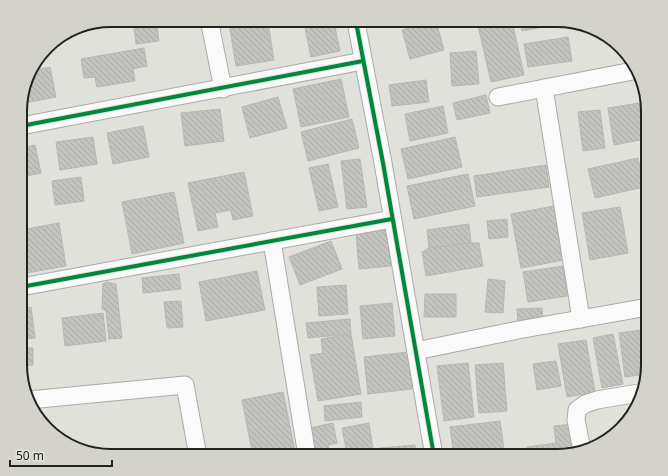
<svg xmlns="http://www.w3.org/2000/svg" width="668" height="476" font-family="'Noto Sans',sans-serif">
  <defs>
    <pattern id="building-back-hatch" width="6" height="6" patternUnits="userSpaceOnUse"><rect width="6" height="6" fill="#c3c3bf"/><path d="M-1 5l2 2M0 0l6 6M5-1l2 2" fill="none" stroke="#a7a7a4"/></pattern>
  </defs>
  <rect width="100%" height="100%" fill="#e1e1dc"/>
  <g fill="url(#building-back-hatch)" stroke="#b6b6b2">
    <polygon points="562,20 564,23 522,31 520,21"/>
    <polygon points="432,21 436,21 444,50 410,59 402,30"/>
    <polygon points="477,21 512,21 524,75 491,82"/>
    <polygon points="334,22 340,51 311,57 304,23"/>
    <polygon points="376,22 391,22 377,25"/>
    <polygon points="229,23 268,23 274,60 236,66"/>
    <polygon points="157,25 159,41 136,44 134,28"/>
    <polygon points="568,37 572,61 528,67 524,44"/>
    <polygon points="144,48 147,66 133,69 135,81 97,87 95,77 84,78 81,59"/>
    <polygon points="476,51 479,84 452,86 450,53"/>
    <polygon points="50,67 56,97 24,103 23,98 21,98 30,71"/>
    <polygon points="341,79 349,117 301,127 293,89"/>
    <polygon points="426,80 429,102 392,106 389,85"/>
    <polygon points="486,95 490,113 457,120 453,103"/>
    <polygon points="278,97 287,128 250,138 242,107"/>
    <polygon points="639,103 645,139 614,145 608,108"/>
    <polygon points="443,106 448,133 410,141 405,114"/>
    <polygon points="220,109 224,141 185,146 181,113"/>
    <polygon points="600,110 605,148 583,151 578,112"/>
    <polygon points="352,119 359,148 308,161 301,132"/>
    <polygon points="143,126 149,157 113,164 107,133"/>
    <polygon points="93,137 97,164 60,170 56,142"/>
    <polygon points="455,137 462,167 408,179 401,149"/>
    <polygon points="35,145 41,173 21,177 21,148"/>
    <polygon points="638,158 644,187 595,198 588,169"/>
    <polygon points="360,159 367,207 347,209 341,161"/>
    <polygon points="328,164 338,207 319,211 309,168"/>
    <polygon points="546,165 549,187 477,197 474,176"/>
    <polygon points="244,172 253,216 233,220 231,210 215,213 218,227 198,231 188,183"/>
    <polygon points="468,174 475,206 414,219 407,186"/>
    <polygon points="81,177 84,201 55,205 52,181"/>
    <polygon points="174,192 184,243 132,254 122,202"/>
    <polygon points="554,206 564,260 521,268 511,214"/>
    <polygon points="620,207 628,253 590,260 582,213"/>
    <polygon points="507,219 508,237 489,239 487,221"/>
    <polygon points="59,223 66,266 21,274 21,230"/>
    <polygon points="469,224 471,243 429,248 427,230"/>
    <polygon points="388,230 391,266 359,269 356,232"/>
    <polygon points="331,241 342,269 300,285 289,257"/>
    <polygon points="471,243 479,243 483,266 426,276 422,252 429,248"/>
    <polygon points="563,266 567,296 528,302 523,272"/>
    <polygon points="257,271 265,310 206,321 199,282"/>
    <polygon points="179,274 181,289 143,293 142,278"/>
    <polygon points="488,279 505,281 503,313 485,312"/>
    <polygon points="106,282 116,284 122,338 109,339 106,311 102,309 103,284"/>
    <polygon points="346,285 348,314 319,316 317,287"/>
    <polygon points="425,294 456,294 456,317 424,317"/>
    <polygon points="181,301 183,327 167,328 164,302"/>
    <polygon points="392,303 395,336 363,339 360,306"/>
    <polygon points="31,307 35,338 21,339 21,308"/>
    <polygon points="542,308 543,324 518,324 517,309"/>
    <polygon points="103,313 106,341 65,346 62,318"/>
    <polygon points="350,319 351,334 308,338 306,323"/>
    <polygon points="648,329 648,370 646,374 625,377 619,333"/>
    <polygon points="351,334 361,394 318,401 310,355 323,353 321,339"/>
    <polygon points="613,334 623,384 602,388 593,338"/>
    <polygon points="586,340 595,392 567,397 558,344"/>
    <polygon points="21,348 33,348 33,365 21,366"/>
    <polygon points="408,352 412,389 368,394 364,357"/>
    <polygon points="556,361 561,386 537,390 533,364"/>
    <polygon points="468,363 474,417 444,421 437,366"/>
    <polygon points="503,363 507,411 479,413 475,365"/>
    <polygon points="283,392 296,456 253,456 242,400"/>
    <polygon points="361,402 362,417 325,421 324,406"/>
    <polygon points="500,421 505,456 454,456 450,427"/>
    <polygon points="333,423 337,443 328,445 330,456 316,456 310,428"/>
    <polygon points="369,423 374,456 335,456 334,450 346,448 342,428"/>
    <polygon points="573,424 576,451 557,456 528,456 527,447 556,443 554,426"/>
    <polygon points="415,445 416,456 381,456 380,448"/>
  </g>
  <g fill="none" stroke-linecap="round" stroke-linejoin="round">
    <defs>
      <g id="minor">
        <polyline points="356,22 383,163 434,456"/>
        <polyline points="210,24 223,89"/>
        <polyline points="544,88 581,319"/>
        <polyline points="498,97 638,70"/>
        <polyline points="21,126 363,61"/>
        <polyline points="272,241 307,456"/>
        <polyline points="21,287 392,219"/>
        <polyline points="416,351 518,330 648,307"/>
        <polyline points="29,400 185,385 198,456"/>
        <polyline points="582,450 576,420 577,410 585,404 597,400 639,393"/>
      </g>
    </defs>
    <use href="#minor" stroke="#ababa7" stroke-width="19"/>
    <use href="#minor" stroke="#fafafa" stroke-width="17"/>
    <defs>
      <g id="cycleway">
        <polyline points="356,22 383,163 434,456"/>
        <polyline points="21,126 363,61"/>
        <polyline points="21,287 392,219"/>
      </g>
    </defs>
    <use href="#cycleway" stroke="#e2e2db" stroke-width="6"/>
    <use href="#cycleway" stroke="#00873e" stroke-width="4"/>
  </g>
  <path d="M0 0H668V476H0ZM111 27H557A84 84 0 0 1 641 111V365A84 84 0 0 1 557 449H111A84 84 0 0 1 27 365V111A84 84 0 0 1 111 27Z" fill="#d3d3cc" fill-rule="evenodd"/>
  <path fill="none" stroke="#22221f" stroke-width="2" d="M111 27H557A84 84 0 0 1 641 111V365A84 84 0 0 1 557 449H111A84 84 0 0 1 27 365V111A84 84 0 0 1 111 27Z"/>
  <path d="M10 460v6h102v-6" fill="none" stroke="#22221f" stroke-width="2"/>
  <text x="16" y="460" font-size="12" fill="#22221f" stroke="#e2e2db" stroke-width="3" paint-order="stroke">50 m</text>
</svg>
